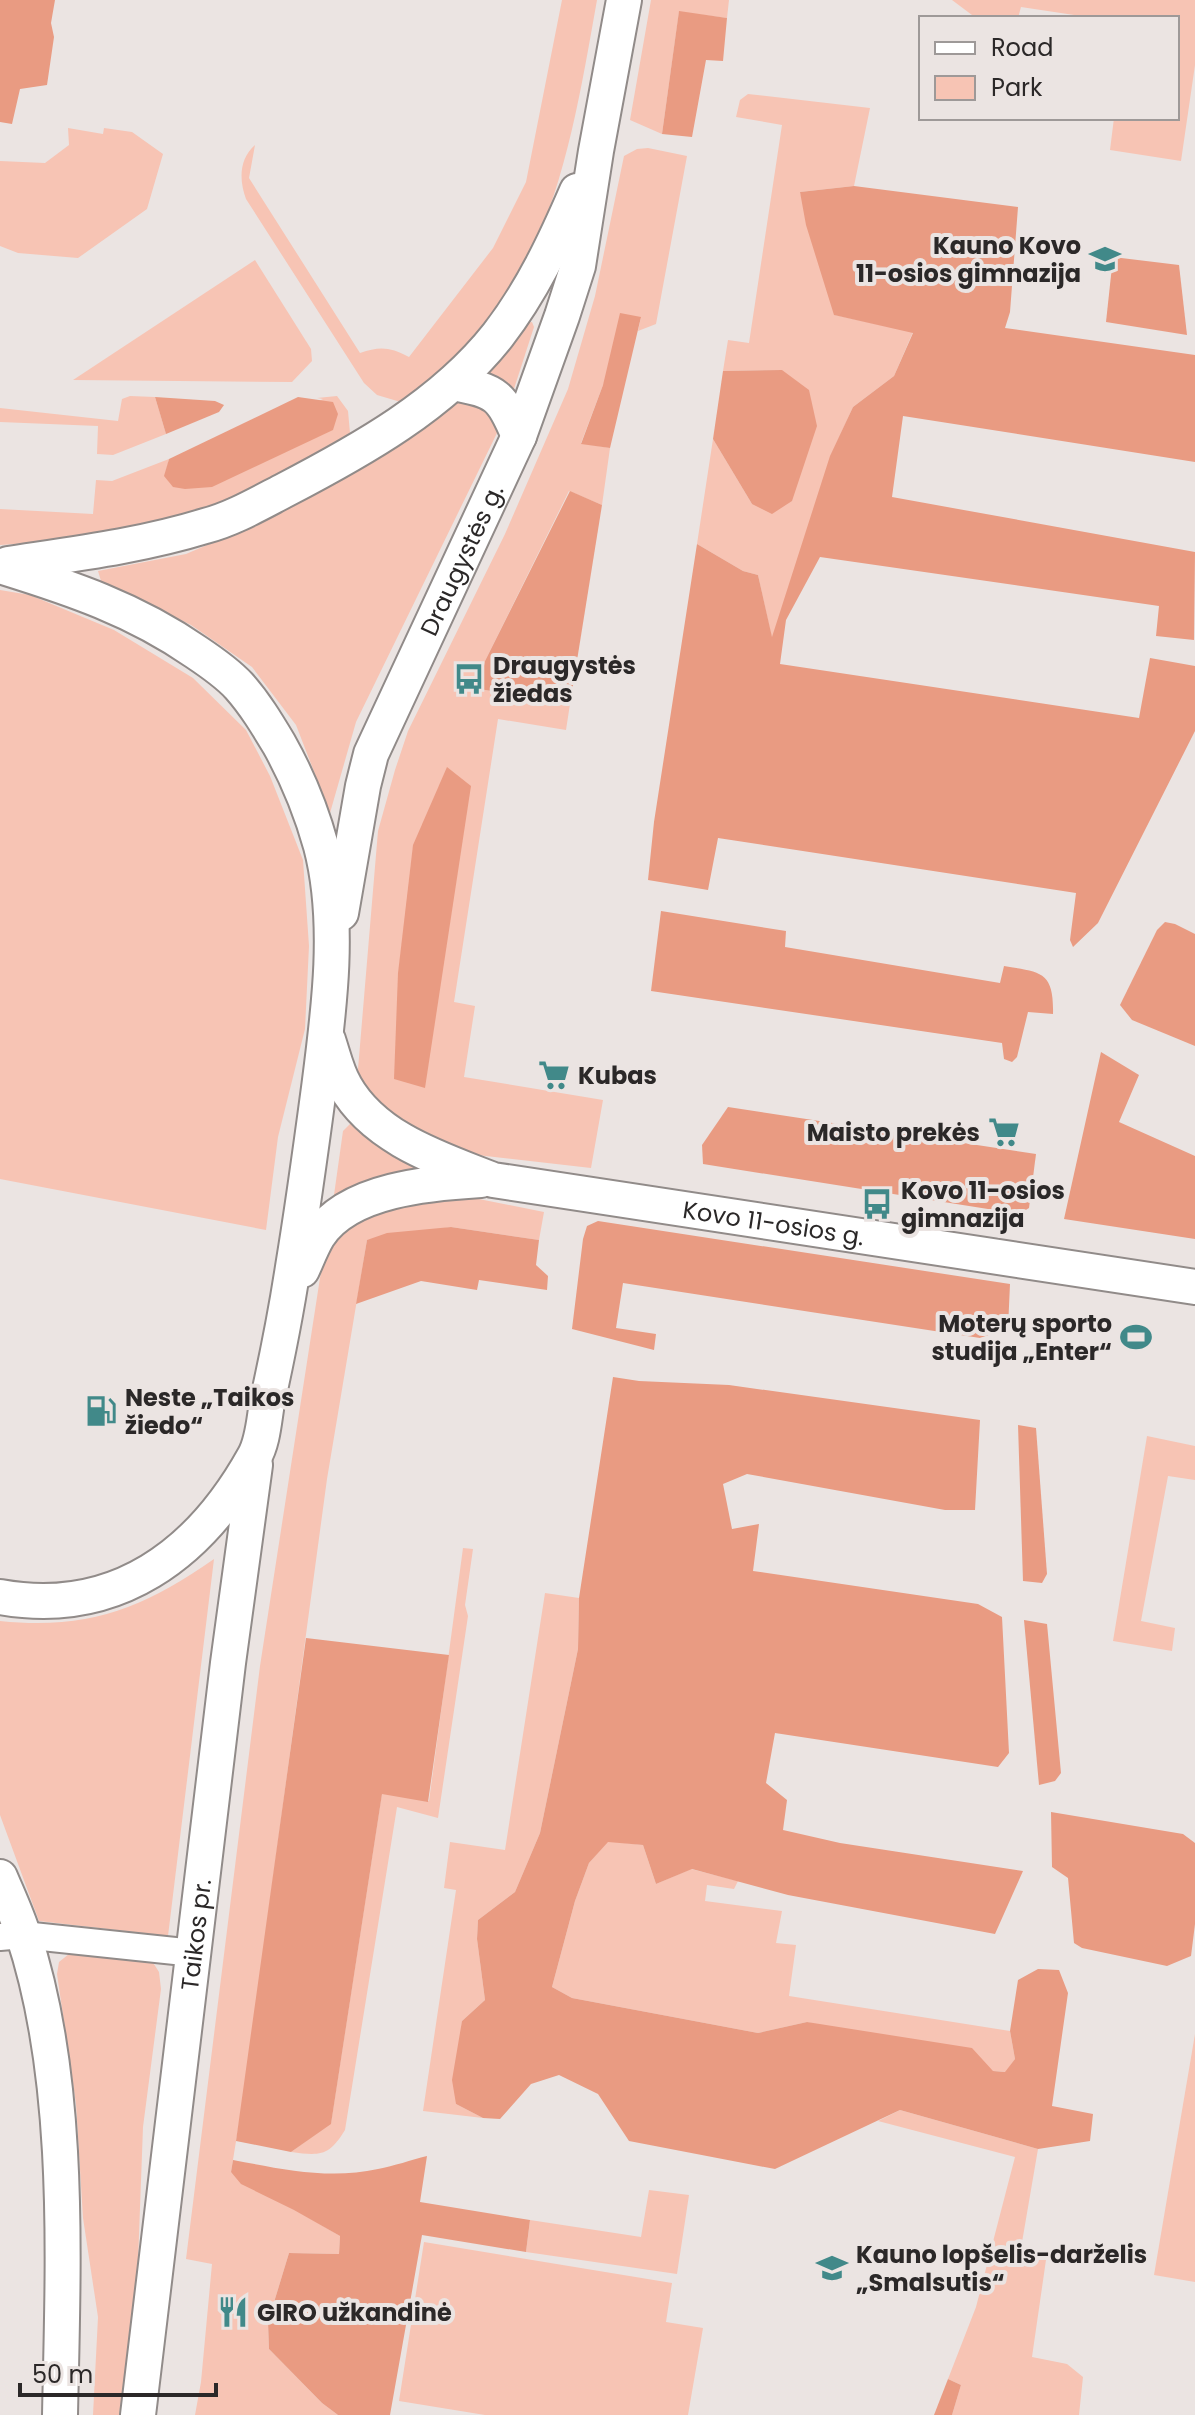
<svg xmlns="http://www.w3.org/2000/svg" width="1195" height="2415" font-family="Poppins,sans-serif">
  <rect width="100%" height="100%" fill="#ebe4e2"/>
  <g fill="#f7c4b4">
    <path d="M 562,0 L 597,0 C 573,134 553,272 447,369 C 434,381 418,391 404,403 L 377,395 L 364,383 L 246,199 C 239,180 239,159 255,145 L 249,178 L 360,353 C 380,346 390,347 409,357 L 493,248 L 526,182 Z"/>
    <polygon points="651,0 729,0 727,18 679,12 662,134 630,120"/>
    <polygon points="952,0 1195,0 1195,65 1181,161 1110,150 1114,118 1177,118 1177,18 1094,18 1021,7 1018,18 976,18"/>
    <polygon points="748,94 870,108 854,186 800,192 835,315 913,332 894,376 853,407 832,453 772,639 758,575 743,571 697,544 713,439 752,504 782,370 723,371 728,340 749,343 782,125 736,117 740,100"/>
    <polygon points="68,128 103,134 104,128 132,132 163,154 147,209 78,258 18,253 0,246 0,161 45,163 69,145"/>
    <polygon points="648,148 687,156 656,324 638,331 641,317 603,385 581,443 610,448 602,505 569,491 485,661 479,689 570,704 566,730 498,719 454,1002 475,1006 464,1077 603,1100 591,1168 468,1154 381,1117 357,1081 378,831 395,770 408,731 505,534 568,389 595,296 624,156 637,149"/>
    <polygon points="255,260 311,349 312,361 292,382 73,380"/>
    <polygon points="532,322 534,327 511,398 479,377 527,323"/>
    <polygon points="130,396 155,397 166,434 113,455 97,454 98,426 0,422 0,408 118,421 122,399"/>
    <polygon points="337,396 348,411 350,433 344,440 204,511 76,540 0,545 0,509 93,514 96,480 112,481 169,459 165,476 323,399 317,398"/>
    <polygon points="466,396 496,410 498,431 356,722 330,813 296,725 252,667 191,625 101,581 98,571 186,554 249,527 317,493 429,421 453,402"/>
    <polygon points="0,590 30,595 114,630 193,678 246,730 270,776 303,860 309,946 305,1029 278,1137 266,1230 0,1179"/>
    <polygon points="352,1122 427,1168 333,1202 343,1131"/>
    <path d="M 454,1194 L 544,1212 L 539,1240 L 451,1227 L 367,1240 L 327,1479 L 245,2086 L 231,2172 L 340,2236 L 339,2254 L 289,2253 L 268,2322 L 269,2349 L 322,2403 L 338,2415 L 195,2415 L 201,2382 L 212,2264 L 186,2259 L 260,1666 L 322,1265 C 342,1210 404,1204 454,1194 Z"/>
    <polygon points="1147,1436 1195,1446 1195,1480 1168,1476 1141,1621 1175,1628 1172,1651 1113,1641"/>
    <path d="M 463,1548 L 473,1549 L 465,1605 L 468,1616 L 438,1818 L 397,1807 L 345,2130 C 329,2156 321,2156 291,2152 L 331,2123 L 382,1793 L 429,1801 Z"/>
    <path d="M 214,1559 L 168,1936 L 39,1921 L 0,1815 L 0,1621 C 88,1630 142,1609 214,1559 Z"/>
    <polygon points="545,1593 579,1598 578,1649 540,1833 515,1892 478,1920 477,1939 485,2000 462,2021 456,2104 483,2118 423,2111 456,1890 444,1888 450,1842 505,1850"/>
    <polygon points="608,1841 643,1845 656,1884 691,1869 738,1881 734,1889 707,1885 705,1901 782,1911 776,1943 796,1945 789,1996 1010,2031 1015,2059 1006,2072 993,2071 807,2022 758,2033 572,1998 552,1987 575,1901 589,1863"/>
    <polygon points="87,1953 152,1961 159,1972 161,1989 143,2127 137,2289 119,2415 93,2415 98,2317 83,2218 76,2104 57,1974 59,1962 69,1954"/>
    <polygon points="1195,2034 1195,2282 1154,2275"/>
    <polygon points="900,2110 1038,2149 1021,2248 1047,2253 1032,2357 1067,2364 1083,2377 1079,2415 952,2415 961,2385 948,2379 976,2307 1015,2157 878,2121"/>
    <polygon points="649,2190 689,2195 677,2274 526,2252 530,2220 641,2237"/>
    <polygon points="424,2242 672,2283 666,2322 703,2328 688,2415 485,2415 399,2401"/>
  </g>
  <g fill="#e99b82">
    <polygon points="0,0 55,0 51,23 54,37 47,85 20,89 12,124 0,122"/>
    <polygon points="679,11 727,18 723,61 706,60 692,137 662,134"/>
    <polygon points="854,186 1018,207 1010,312 1005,328 1195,355 1195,462 903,416 892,497 1195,552 1194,640 1156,636 1159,606 820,557 786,620 780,664 1139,718 1150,658 1195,666 1195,731 1098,923 1073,947 1070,940 1076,893 718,838 708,890 648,880 654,822 697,544 743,571 758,575 772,637 830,456 853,407 894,376 913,333 834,315 806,225 800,192"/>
    <polygon points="1113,257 1179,265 1187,335 1106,322"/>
    <polygon points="620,313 641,317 610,448 581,444 603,385"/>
    <polygon points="782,370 809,390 817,426 792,501 772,514 752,504 713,439 723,371"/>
    <polygon points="155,397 215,401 224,405 219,412 166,434"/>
    <polygon points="298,397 333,402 338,414 333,430 212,487 185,489 173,487 164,476 169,459"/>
    <polygon points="570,491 602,505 570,704 479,689 485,661"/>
    <polygon points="447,767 471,786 425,1088 394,1079 398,973 413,845"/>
    <path d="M 661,911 L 786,931 L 785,947 L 1000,983 L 1004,966 C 1041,972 1054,971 1053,1014 L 1028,1012 L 1017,1057 L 1012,1062 L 1004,1059 L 1002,1043 L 651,991 Z"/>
    <polygon points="1165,922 1175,924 1195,934 1195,1046 1132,1020 1120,1005 1157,930"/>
    <polygon points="1101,1052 1139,1075 1119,1122 1195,1156 1195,1239 1064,1219"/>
    <polygon points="728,1107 1036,1154 1029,1208 1019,1214 703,1164 702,1145"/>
    <polygon points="598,1221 1010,1284 1008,1328 980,1338 623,1283 616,1328 656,1334 654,1350 572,1329 583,1239 587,1226"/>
    <polygon points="451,1227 539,1240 536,1265 548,1276 547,1290 479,1280 477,1290 421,1281 356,1304 367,1240 387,1233"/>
    <polygon points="613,1377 639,1381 729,1385 980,1420 975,1510 945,1510 747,1474 723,1484 732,1529 759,1524 753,1571 978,1604 1002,1617 1009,1753 998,1767 775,1733 766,1783 787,1800 783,1830 840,1843 1023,1871 995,1934 788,1895 692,1869 656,1884 643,1845 608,1842 589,1863 575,1901 552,1987 572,1998 758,2033 807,2022 972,2048 993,2071 1005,2072 1015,2059 1010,2031 1018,1980 1038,1969 1059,1970 1068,1993 1052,2106 1093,2114 1090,2141 1038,2149 900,2110 775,2169 629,2141 598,2094 559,2075 531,2084 500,2119 483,2118 456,2104 452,2080 462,2021 485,2000 477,1939 478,1920 515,1892 540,1833 578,1649 579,1598"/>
    <polygon points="1018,1425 1036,1428 1047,1574 1042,1583 1023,1581"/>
    <polygon points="1024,1620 1047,1624 1061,1773 1055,1781 1039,1785"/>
    <polygon points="306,1638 449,1655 428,1802 382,1794 331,2124 291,2152 236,2141"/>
    <polygon points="1051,1812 1183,1834 1195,1843 1195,1924 1191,1956 1167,1966 1082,1948 1074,1943 1068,1878 1052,1867"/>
    <path d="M 427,2156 L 420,2202 L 530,2220 L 526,2252 L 422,2235 L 390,2415 L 338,2415 L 322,2403 L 269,2349 L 268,2322 L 289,2253 L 339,2254 L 340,2236 L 294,2210 L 241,2184 L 231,2172 L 233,2160 C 281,2169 329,2180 378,2169 C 394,2166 411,2160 427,2156 Z"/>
    <polygon points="948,2379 961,2385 952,2415 934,2415"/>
  </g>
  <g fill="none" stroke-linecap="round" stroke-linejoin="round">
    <defs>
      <polyline id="minor" points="0,1937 23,1935 194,1953"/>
      <g id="major">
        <path d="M 453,383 C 497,391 501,395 519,436"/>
        <path d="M 8,564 C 74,554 140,546 205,526 C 232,519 258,504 283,491 C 360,451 443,405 498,335 C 532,291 555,242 577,191"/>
        <path d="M 0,566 C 71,588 134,609 196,652 C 211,662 227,673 239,686 C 255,704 267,724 279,744 C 297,776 311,810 321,846 C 341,922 329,1011 319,1088 C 311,1148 303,1207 293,1267 C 286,1313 277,1358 267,1403 C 264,1420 263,1442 254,1457 C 200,1554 116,1618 0,1597"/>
        <path id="s1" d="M 341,913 L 363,786 L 371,754 L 519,436 L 562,316 L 578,266 L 596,151 L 624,0"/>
        <path id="s2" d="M 328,1040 C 333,1055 337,1073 345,1086 C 375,1139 440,1159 493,1180 L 1195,1287"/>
        <path d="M 302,1270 C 307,1259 312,1246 318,1236 C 348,1189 431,1183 481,1180"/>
        <path d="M 0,1877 C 8,1896 17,1915 23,1934 C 72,2080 63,2263 60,2415"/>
        <path id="s3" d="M 138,2415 L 228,1663 L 255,1465"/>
      </g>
    </defs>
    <use href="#minor" stroke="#918b89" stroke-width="30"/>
    <use href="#major" stroke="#918b89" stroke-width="38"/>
    <use href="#minor" stroke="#fff" stroke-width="26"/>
    <use href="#major" stroke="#fff" stroke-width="34"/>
  </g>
  <defs>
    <symbol id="school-bare" viewBox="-9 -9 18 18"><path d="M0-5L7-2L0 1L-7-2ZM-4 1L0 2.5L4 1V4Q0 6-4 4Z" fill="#418989" stroke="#ebe4e2" stroke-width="2.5" paint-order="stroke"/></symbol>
    <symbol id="bus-bare" viewBox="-9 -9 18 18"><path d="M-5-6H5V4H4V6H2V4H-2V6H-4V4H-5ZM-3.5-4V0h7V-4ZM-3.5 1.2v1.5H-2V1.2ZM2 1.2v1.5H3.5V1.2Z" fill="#418989" stroke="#ebe4e2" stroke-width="2.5" paint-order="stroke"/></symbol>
    <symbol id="supermarket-bare" viewBox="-9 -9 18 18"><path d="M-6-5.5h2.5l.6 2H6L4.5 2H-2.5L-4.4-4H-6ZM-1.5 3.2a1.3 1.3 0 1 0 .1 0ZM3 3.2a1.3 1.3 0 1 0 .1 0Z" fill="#418989" stroke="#ebe4e2" stroke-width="2.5" paint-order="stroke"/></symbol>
    <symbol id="stadium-bare" viewBox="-9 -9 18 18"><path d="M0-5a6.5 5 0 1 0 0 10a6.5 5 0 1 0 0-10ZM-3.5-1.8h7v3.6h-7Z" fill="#418989" stroke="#ebe4e2" stroke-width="2.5" paint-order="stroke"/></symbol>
    <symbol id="fuel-bare" viewBox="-9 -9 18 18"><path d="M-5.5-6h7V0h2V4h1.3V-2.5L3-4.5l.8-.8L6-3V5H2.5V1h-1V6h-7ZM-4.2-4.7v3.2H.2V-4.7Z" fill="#418989" stroke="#ebe4e2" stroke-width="2.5" paint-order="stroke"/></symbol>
    <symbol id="restaurant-bare" viewBox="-9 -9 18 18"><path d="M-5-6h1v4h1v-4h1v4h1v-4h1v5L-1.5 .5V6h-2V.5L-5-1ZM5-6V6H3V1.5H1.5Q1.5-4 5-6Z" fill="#418989" stroke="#ebe4e2" stroke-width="2.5" paint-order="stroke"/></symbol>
  </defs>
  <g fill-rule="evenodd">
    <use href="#school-bare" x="1083" y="237" width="44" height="44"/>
    <use href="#bus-bare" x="447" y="657" width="44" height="44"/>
    <use href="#supermarket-bare" x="532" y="1053" width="44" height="44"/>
    <use href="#supermarket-bare" x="982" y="1110" width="44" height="44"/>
    <use href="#bus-bare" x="855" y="1182" width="44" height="44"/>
    <use href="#stadium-bare" x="1114" y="1315" width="44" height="44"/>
    <use href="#fuel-bare" x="79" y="1389" width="44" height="44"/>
    <use href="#school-bare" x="810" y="2246" width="44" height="44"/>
    <use href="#restaurant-bare" x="211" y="2290" width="44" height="44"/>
  </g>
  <g text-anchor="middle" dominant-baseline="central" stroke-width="8" stroke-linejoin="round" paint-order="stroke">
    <g font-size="24" font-weight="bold" fill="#2b2828" stroke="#ebe4e2" text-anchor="start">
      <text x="1081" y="245" text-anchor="end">Kauno Kovo<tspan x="1081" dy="28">11-osios gimnazija</tspan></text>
      <text x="493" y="665">Draugystės<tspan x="493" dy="28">žiedas</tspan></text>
      <text x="578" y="1075">Kubas</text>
      <text x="980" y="1132" text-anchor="end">Maisto prekės</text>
      <text x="901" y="1190">Kovo 11-osios<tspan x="901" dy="28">gimnazija</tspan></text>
      <text x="1112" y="1323" text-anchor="end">Moterų sporto<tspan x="1112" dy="28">studija „Enter“</tspan></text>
      <text x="125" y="1397">Neste „Taikos<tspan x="125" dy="28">žiedo“</tspan></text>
      <text x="856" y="2254">Kauno lopšelis-darželis<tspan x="856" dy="28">„Smalsutis“</tspan></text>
      <text x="257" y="2312">GIRO užkandinė</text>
    </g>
    <g font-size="24" fill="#2b2828" stroke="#ebe4e2">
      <text stroke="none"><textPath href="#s1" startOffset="376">Draugystės g.</textPath></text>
      <text stroke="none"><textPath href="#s2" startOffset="512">Kovo 11-osios g.</textPath></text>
      <text stroke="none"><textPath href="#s3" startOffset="484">Taikos pr.</textPath></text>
    </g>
  </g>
  <rect x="919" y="16" width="260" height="104" fill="#ebe4e2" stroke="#9e9998" stroke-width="2"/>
  <rect x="935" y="42" width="40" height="12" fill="#ffffff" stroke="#9e9998" stroke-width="2"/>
  <text x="991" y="56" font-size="24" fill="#2b2828">Road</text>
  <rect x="935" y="76" width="40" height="24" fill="#f7c4b4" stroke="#9e9998" stroke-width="2"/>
  <text x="991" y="96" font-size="24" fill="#2b2828">Park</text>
  <path d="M20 2383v12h196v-12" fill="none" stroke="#2b2828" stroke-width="4"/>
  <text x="32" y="2383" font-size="24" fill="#2b2828" stroke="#ebe4e2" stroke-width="6" paint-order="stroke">50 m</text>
</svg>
